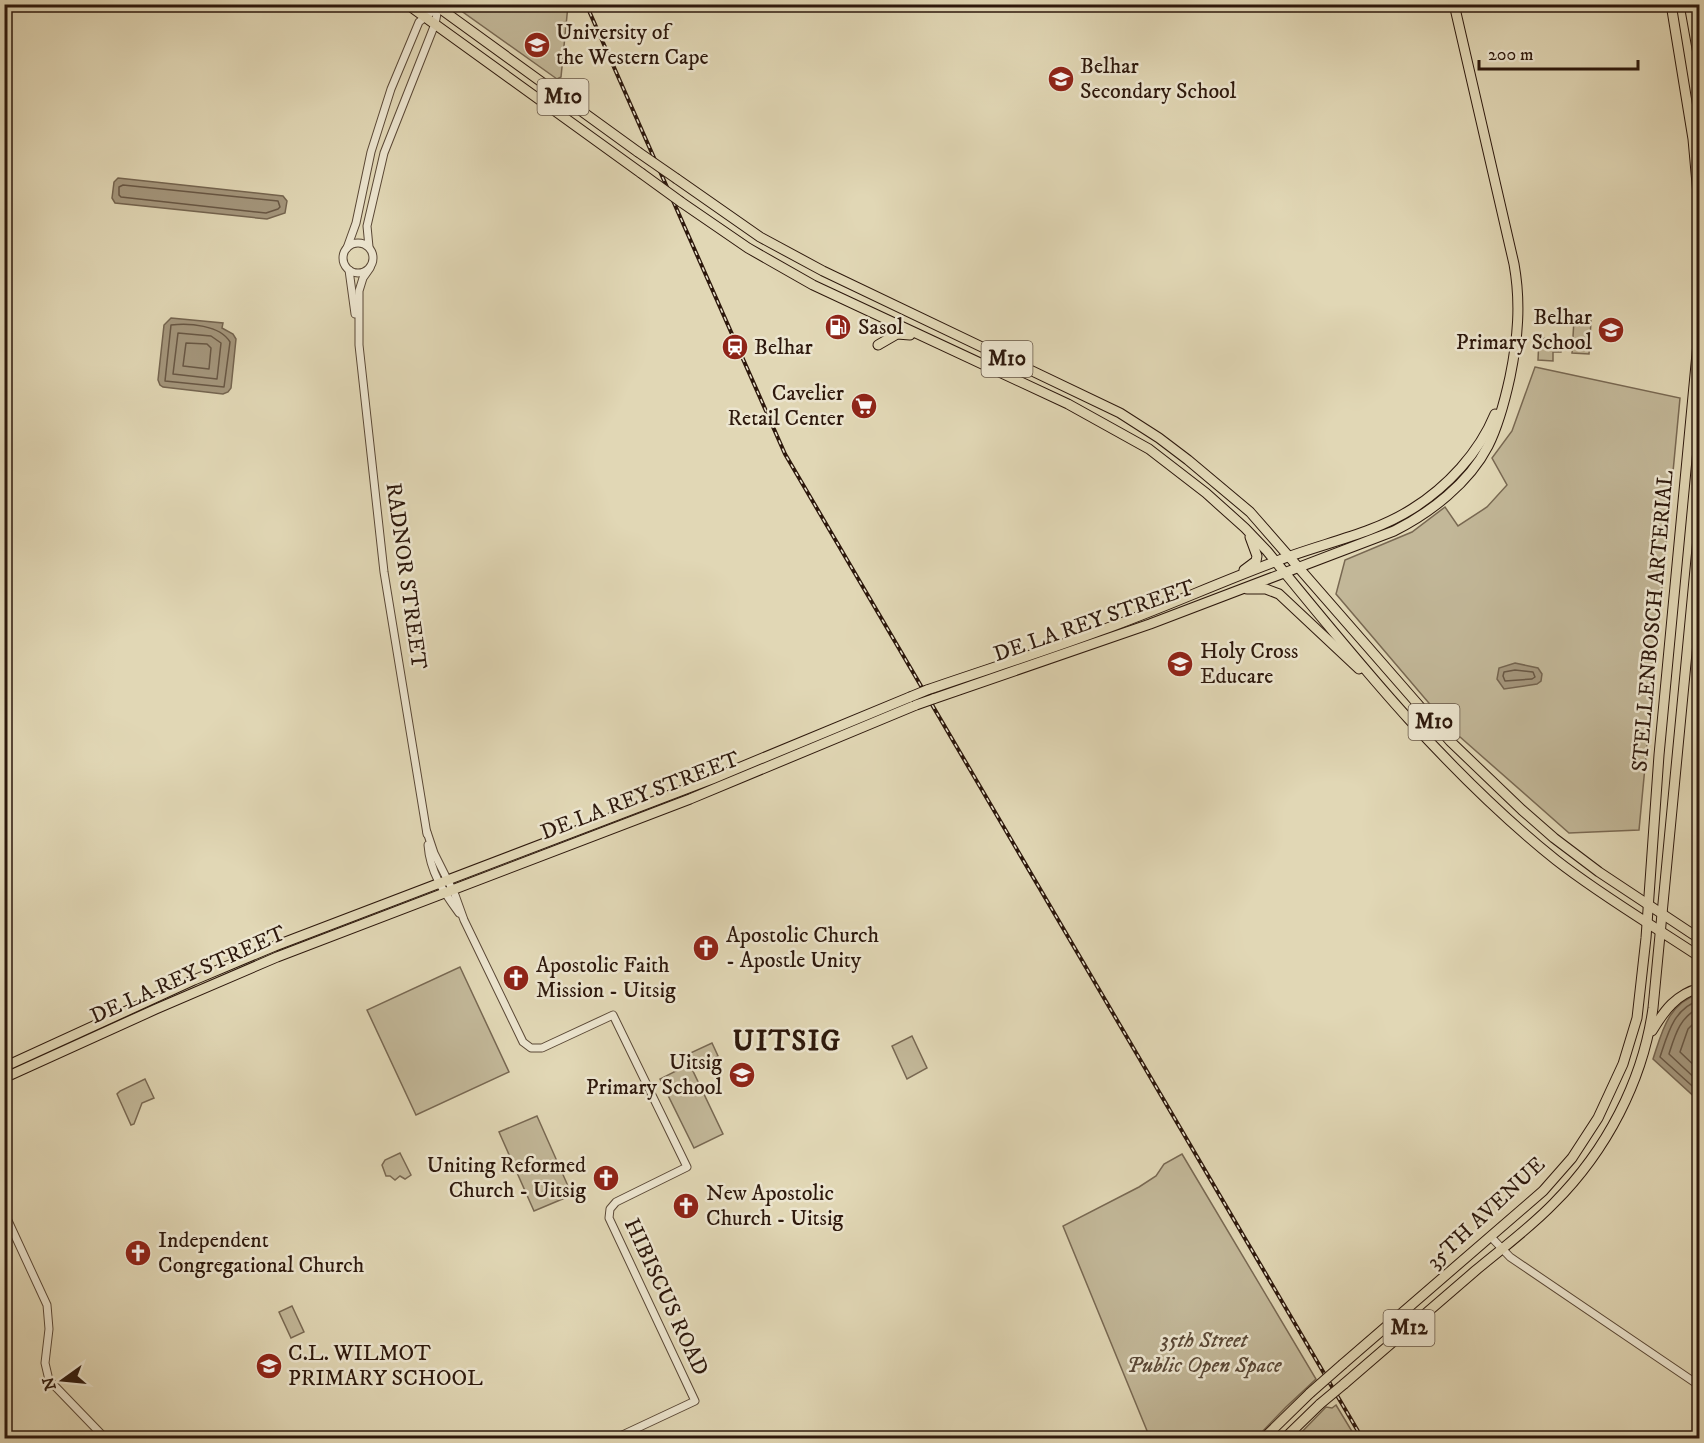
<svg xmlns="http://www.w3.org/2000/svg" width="1704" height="1443" font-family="'IM FELL DW Pica',serif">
  <rect width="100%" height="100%" fill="#e1d7b5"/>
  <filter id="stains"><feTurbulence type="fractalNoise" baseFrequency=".00333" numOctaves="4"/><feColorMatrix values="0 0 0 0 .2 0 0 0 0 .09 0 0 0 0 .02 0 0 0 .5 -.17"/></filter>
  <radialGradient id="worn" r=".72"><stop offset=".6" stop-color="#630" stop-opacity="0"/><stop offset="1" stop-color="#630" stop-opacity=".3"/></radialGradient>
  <g fill="#c2b798" stroke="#786852" stroke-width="1.5">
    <polygon points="453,5 568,5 561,77 557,79"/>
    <polygon points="1574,320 1591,321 1589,354 1572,353"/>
    <polygon points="1539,338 1562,340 1561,352 1553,352 1553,361 1538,360"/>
    <polygon points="1535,367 1680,398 1639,830 1569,833 1451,729 1336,594 1345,560 1412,532 1445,507 1458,526 1487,507 1507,485 1492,458 1512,431"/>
    <polygon points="460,967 509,1072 416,1115 367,1010"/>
    <polygon points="912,1036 927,1068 907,1079 892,1046"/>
    <polygon points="712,1043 718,1056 692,1069 723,1134 694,1148 660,1079 690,1064 686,1055"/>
    <polygon points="145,1079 154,1098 142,1103 134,1124 131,1125 117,1094 120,1091"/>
    <polygon points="537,1116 572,1195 534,1211 499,1132"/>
    <polygon points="400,1153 411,1175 405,1179 400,1176 395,1180 390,1176 386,1176 382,1165 385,1160"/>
    <polygon points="1182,1154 1316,1379 1286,1407 1256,1438 1150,1438 1063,1226 1139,1187 1156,1176 1164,1164"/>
    <polygon points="292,1306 304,1332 291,1338 279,1312"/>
    <polygon points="1336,1405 1356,1438 1296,1438 1326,1407 1332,1408"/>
  </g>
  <g fill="#a4967c" stroke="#74644f" stroke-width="1.5">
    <polygon points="118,178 283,196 287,201 285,213 267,219 115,203 112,198 114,182"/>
    <polygon points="171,318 223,323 222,328 233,334 236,339 231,388 228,392 223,394 163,387 160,385 158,380 164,325"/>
    <polygon points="1515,663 1538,668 1542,674 1541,681 1537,684 1504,689 1497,679 1499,668"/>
    <path d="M 1699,994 L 1700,994 L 1699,1101 L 1653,1059 C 1662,1032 1668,1003 1699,994 Z"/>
  </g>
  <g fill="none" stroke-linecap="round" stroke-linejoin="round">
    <g stroke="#685744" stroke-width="1.5">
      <polygon points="123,185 278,201 280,207 278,209 266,213 121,197 119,195 119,187"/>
      <path d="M 171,325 C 189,323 220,325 230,342 L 224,387 L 165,381 Z"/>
      <polygon points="178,333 211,336 221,343 217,379 173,374"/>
      <polygon points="186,343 207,344 211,348 209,369 183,366"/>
      <polygon points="1515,670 1533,672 1535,677 1532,679 1505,681 1503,676 1504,672"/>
      <path d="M 1700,1000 C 1674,1008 1668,1033 1660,1057 L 1700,1093"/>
      <path d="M 1700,1008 C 1680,1016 1675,1035 1669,1054 L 1700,1083"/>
      <polyline points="1700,1017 1688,1029 1680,1052 1700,1071"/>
    </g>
    <defs>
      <g id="minor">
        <circle cx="358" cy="258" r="15"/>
        <polyline points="369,247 367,226 384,153 435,24 438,8"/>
        <polyline points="347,248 356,223 371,152 391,89 419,22 438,7"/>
        <polyline points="370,268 363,278 359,291 359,345 384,572 427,834"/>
        <polyline points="349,270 355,314"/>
        <polyline points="427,832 434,853 455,895 464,920 523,1042 531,1048 542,1048 613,1015 687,1167 616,1202 610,1209 609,1218 695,1401 616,1438"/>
        <path d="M 428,845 C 430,872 443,891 459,913"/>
        <polyline points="4,1212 47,1305 49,1329 45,1363 49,1380 105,1438"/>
        <polyline points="1491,1237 1510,1257 1700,1386"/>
      </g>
      <g id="major">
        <polyline points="407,4 641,173"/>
        <polyline points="434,4 638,152"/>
        <polyline points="1671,4 1693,139 1700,217"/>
        <polyline points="1689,4 1700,65"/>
        <polyline points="677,179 760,237 823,271 1120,413 1159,438 1188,460 1250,512 1450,741 1522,810 1554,838 1599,872 1700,939"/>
        <path d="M 681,202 L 748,248 L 813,285 L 1068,404 L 1149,449 L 1206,493 L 1245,528 L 1267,551 C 1356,660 1446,772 1556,860 C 1602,896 1652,925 1700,957"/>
        <polyline points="878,345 897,334 910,335"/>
        <polyline points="1244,570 1256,561 1257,556 1250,537"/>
        <polyline points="1247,589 1266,589 1279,594 1359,669"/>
        <path d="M 927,690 C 985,670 1042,652 1099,631 C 1159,610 1217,583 1277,561 C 1322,543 1371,535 1412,509 C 1447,487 1479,453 1495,414"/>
        <path d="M 933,699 L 1150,624 L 1394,531 C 1430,513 1469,483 1488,446 C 1499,424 1505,400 1510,377 C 1518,338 1521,303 1514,264 L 1454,4"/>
        <path d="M 1652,1031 C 1664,1011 1676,994 1700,988"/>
        <polyline points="4,1067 194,980 275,946 712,779 910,697"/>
        <polyline points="4,1078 156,1009 277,957 690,799 916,705"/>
        <polyline points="1343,1364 1543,1191 1572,1158 1598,1118 1623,1064 1637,1018 1646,938 1659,755 1700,322"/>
        <path d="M 1344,1384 C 1387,1347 1431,1309 1475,1271 C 1501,1249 1530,1228 1554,1203 C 1606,1151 1643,1081 1653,1008 L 1700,517"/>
        <polyline points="1264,1438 1310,1393"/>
        <polyline points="1285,1438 1320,1404"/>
      </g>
    </defs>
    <use href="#minor" stroke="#5a4836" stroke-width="9"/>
    <use href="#major" stroke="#2d180c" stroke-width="11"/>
    <use href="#minor" stroke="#ece5cf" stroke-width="7"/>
    <use href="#major" stroke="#e1d7b5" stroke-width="9"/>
    <defs>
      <polyline id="rail" points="586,4 785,454 1362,1438"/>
    </defs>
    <use href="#rail" stroke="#2d180c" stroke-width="4"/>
    <use href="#rail" stroke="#ece5cf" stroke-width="1.5" stroke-dasharray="4.5" stroke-linecap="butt"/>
    <defs>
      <g id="major-bridge">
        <polyline points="638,152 677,179"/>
        <polyline points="641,173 681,202"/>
        <polyline points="910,697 927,690"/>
        <polyline points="916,705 933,699"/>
        <polyline points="1310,1393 1343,1364"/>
        <polyline points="1320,1404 1344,1384"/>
      </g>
    </defs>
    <use href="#major-bridge" stroke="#2d180c" stroke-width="11" stroke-linecap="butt"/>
    <use href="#major-bridge" stroke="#e1d7b5" stroke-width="9"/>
  </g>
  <defs>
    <symbol id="university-disc" viewBox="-11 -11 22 22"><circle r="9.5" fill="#8f2418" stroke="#ece5cf"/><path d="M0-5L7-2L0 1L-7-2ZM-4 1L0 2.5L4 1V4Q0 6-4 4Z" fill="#fff"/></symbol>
    <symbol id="school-disc" viewBox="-11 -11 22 22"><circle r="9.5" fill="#8f2418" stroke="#ece5cf"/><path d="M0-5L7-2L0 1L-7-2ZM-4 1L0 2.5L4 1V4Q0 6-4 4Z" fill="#fff"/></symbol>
    <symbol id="fuel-disc" viewBox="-11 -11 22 22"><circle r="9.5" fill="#8f2418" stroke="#ece5cf"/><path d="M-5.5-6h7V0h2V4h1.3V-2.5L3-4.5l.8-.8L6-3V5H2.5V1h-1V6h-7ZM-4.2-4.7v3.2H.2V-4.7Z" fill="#fff"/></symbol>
    <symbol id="station-disc" viewBox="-11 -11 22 22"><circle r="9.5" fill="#8f2418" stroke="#ece5cf"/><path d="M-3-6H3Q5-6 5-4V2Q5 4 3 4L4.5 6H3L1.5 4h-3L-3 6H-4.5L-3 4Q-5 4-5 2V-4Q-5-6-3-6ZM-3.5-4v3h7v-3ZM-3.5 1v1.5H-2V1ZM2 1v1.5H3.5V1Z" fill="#fff"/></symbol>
    <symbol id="supermarket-disc" viewBox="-11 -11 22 22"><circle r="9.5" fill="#8f2418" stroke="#ece5cf"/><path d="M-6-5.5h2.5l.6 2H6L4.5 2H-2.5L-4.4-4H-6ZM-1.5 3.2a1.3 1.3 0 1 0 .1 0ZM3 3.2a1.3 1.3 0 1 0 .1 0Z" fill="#fff"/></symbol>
    <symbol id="church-disc" viewBox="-11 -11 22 22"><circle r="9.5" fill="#8f2418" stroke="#ece5cf"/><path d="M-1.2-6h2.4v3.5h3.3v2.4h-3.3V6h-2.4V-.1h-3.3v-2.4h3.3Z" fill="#fff"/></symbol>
  </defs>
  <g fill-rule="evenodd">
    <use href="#university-disc" x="522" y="30" width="30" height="30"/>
    <use href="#school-disc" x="1046" y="64" width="30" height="30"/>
    <use href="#fuel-disc" x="823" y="312" width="30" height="30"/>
    <use href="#school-disc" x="1596" y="315" width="30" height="30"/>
    <use href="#station-disc" x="720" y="332" width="30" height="30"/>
    <use href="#supermarket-disc" x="849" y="391" width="30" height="30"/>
    <use href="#school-disc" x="1165" y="649" width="30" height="30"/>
    <use href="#church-disc" x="691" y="933" width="30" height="30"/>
    <use href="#church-disc" x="501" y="963" width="30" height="30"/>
    <use href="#school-disc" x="727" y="1060" width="30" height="30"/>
    <use href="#church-disc" x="591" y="1163" width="30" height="30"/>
    <use href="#church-disc" x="671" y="1191" width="30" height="30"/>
    <use href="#church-disc" x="123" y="1238" width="30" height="30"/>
    <use href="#school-disc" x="254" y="1351" width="30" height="30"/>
  </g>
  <g text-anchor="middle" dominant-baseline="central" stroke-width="5" stroke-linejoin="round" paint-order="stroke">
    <g fill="#ece5cf" stroke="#665646" stroke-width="1.5">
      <rect x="537.5" y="79" width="51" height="36" rx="4.5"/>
      <rect x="981.5" y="341" width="51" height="36" rx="4.5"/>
      <rect x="1408.5" y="704" width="51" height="36" rx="4.5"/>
      <rect x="1383.5" y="1310" width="51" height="36" rx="4.5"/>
    </g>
    <g font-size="21" font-weight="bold" fill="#2d180c">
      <text x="563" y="97">M10</text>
      <text x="1007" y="359">M10</text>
      <text x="1434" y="722">M10</text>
      <text x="1409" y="1328">M12</text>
    </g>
    <g font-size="22" fill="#2d180c" stroke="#ece5cf" text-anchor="start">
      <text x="556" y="32">University of<tspan x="556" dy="25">the Western Cape</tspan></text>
      <text x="1080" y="66">Belhar<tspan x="1080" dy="25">Secondary School</tspan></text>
      <text x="1592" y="317" text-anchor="end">Belhar<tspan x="1592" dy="25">Primary School</tspan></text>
      <text x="858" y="327">Sasol</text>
      <text x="754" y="347">Belhar</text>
      <text x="844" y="393" text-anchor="end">Cavelier<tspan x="844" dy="25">Retail Center</tspan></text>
      <text x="1200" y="651">Holy Cross<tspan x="1200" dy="25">Educare</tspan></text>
      <text x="726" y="935">Apostolic Church<tspan x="726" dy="25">- Apostle Unity</tspan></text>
      <text x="536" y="965">Apostolic Faith<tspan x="536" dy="25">Mission - Uitsig</tspan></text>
      <text x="722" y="1062" text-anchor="end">Uitsig<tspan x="722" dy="25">Primary School</tspan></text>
      <text x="586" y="1165" text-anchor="end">Uniting Reformed<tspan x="586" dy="25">Church - Uitsig</tspan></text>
      <text x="706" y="1193">New Apostolic<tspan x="706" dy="25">Church - Uitsig</tspan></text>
      <text x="158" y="1240">Independent<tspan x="158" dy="25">Congregational Church</tspan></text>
      <text x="288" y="1353">C.L. WILMOT<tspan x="288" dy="25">PRIMARY SCHOOL</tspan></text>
    </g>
    <g font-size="22" fill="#2d180c" stroke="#ece5cf">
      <text transform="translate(406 576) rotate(82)">RADNOR STREET</text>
      <text transform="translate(1094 621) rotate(-19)">DE LA REY STREET</text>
      <text transform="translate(1653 621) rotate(-85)">STELLENBOSCH ARTERIAL</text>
      <text transform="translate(640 796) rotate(-21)">DE LA REY STREET</text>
      <text transform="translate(188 975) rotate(-24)">DE LA REY STREET</text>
      <text transform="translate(1486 1213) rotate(-43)">35TH AVENUE</text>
      <text transform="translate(666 1297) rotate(65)">HIBISCUS ROAD</text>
    </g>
    <g font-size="22" font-style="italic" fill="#5a4836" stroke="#ece5cf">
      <text x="1204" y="1340">35th Street<tspan x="1204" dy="25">Public Open Space</tspan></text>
    </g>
    <g font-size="28" font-weight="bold" letter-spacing="1.5" fill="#2d180c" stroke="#ece5cf">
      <text x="787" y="1041">UITSIG</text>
    </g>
  </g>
  <rect width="1704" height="1443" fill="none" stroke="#e1d7b5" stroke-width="24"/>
  <rect x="6" y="6" width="1692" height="1431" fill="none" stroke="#2d180c" stroke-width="3"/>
  <rect x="12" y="12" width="1680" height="1419" fill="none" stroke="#2d180c" stroke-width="1.5"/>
  <g transform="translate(63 1380) rotate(255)" stroke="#ece5cf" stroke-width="4.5" paint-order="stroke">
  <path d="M0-4.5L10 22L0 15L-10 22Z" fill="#2d180c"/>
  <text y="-9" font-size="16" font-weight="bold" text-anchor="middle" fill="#2d180c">N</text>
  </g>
  <path d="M1479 60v9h159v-9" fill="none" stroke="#2d180c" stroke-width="3"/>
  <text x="1488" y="60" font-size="18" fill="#2d180c" stroke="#ece5cf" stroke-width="4.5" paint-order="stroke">200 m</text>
  <rect width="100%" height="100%" filter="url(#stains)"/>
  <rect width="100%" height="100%" fill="url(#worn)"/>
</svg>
